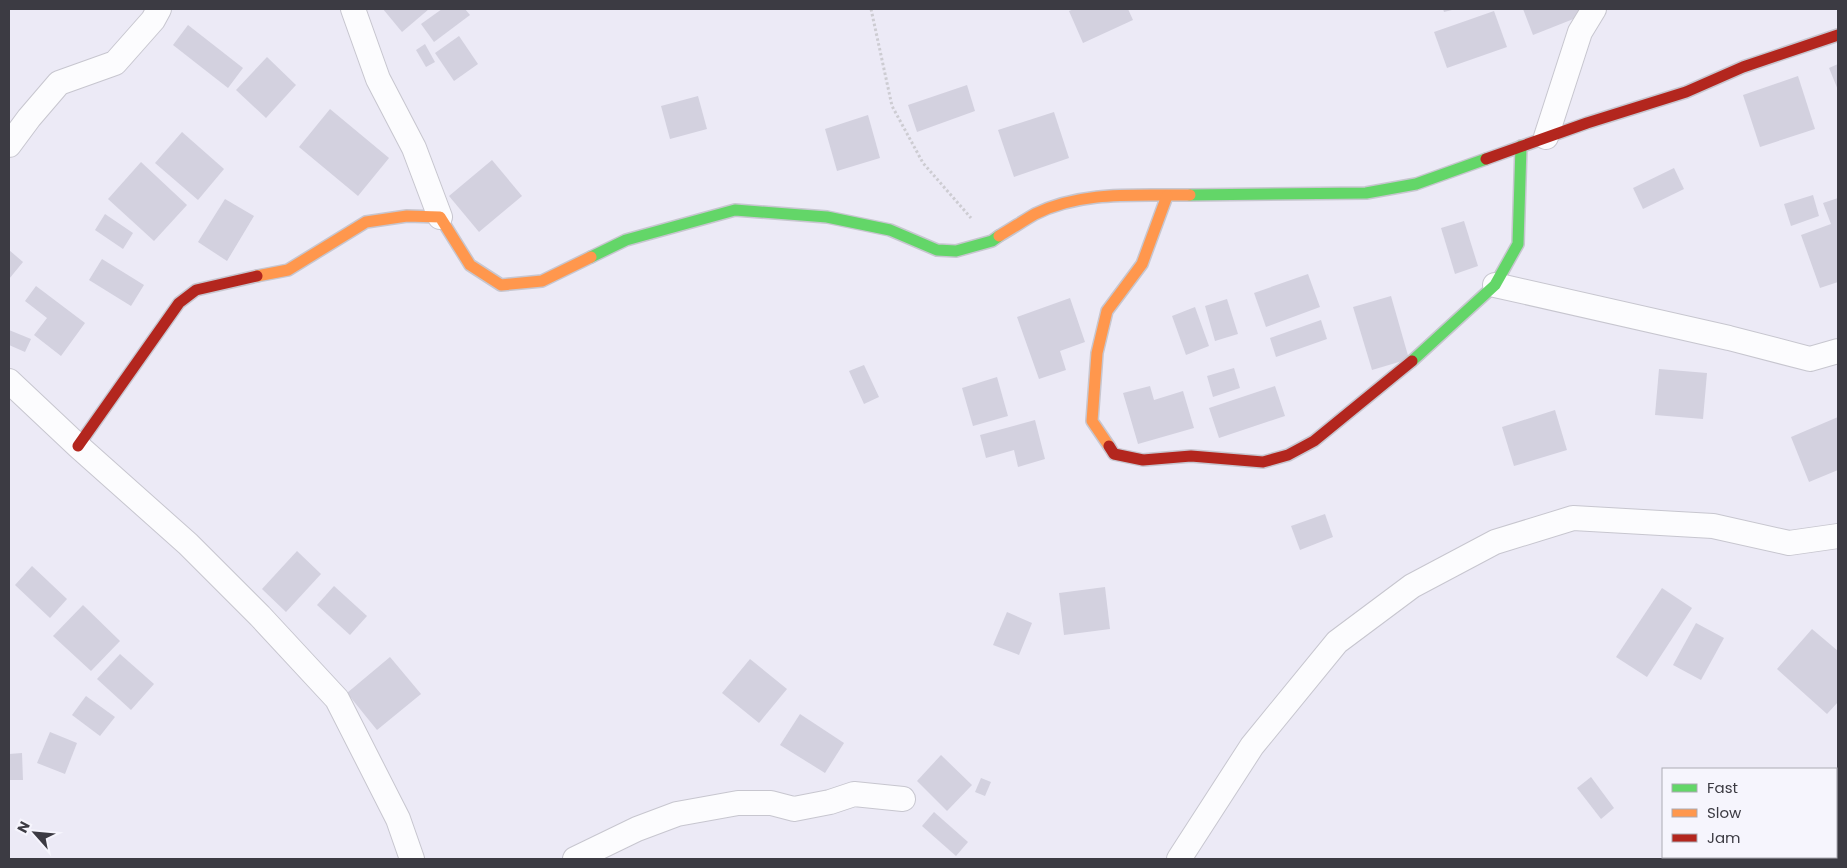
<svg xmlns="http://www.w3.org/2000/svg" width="1847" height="868" font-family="Poppins,sans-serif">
  <rect width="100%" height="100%" fill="#eceaf6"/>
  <g fill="#d3d1df">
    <polygon points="383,9 429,9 402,32"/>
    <polygon points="442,9 465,9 470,15 434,42 421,24"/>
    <polygon points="1074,9 1128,9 1133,20 1083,43 1069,11"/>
    <polygon points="1443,9 1456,9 1444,12"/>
    <polygon points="1523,9 1579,9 1581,16 1533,35"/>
    <polygon points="1494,11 1507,47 1447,68 1434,32"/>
    <polygon points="188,25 243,68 228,88 173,45"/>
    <polygon points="459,36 478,64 454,81 435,53"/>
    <polygon points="425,44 435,62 426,67 416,50"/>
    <polygon points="267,57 296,85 266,118 236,90"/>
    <polygon points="1838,64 1838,90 1829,68"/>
    <polygon points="1798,76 1815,129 1760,147 1743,95"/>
    <polygon points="967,85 975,111 917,132 908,105"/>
    <polygon points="698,96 707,129 670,139 661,106"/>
    <polygon points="330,109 389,158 358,196 299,147"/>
    <polygon points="1054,112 1069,158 1014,177 998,130"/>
    <polygon points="868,115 880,158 837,171 825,129"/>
    <polygon points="182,132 224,169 198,200 155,163"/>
    <polygon points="492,160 522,196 479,232 449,196"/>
    <polygon points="141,162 187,205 154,241 108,199"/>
    <polygon points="1674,168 1684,189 1643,209 1633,188"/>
    <polygon points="1813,195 1819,216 1791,226 1784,204"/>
    <polygon points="1838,198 1838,282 1820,288 1801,235 1831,224 1823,203"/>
    <polygon points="225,199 254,216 227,261 198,242"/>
    <polygon points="105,214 133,233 123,249 95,230"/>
    <polygon points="1464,221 1478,266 1455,274 1441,228"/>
    <polygon points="9,250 23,262 9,279"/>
    <polygon points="102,259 144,285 131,306 89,280"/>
    <polygon points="1308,274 1320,307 1266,327 1254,293"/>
    <polygon points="36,286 85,323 61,356 34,335 47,318 25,301"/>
    <polygon points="1391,296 1409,359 1372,370 1353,307"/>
    <polygon points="1070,298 1085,342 1060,351 1066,370 1039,379 1017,317"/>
    <polygon points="1227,299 1238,334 1215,341 1205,306"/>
    <polygon points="1195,307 1209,346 1186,355 1172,316"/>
    <polygon points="1321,320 1327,339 1276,357 1270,338"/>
    <polygon points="9,330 31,339 25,352 9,345"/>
    <polygon points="864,365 879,397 864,404 849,371"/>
    <polygon points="1234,368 1240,388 1213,397 1207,376"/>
    <polygon points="1659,369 1707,373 1703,419 1655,415"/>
    <polygon points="997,377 1008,416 973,426 962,388"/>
    <polygon points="1150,386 1154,400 1183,391 1194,428 1138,444 1123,393"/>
    <polygon points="1275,386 1285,416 1219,438 1209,408"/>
    <polygon points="1555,410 1567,450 1514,466 1502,427"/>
    <polygon points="1838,417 1838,470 1809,482 1791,437"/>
    <polygon points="1035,420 1045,459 1018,467 1014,450 986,458 980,435"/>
    <polygon points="1325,514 1333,537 1300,550 1291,526"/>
    <polygon points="297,551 321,574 286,612 262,589"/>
    <polygon points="32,566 67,599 50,618 15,585"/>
    <polygon points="334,586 367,616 350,635 317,605"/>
    <polygon points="1105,587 1110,629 1064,635 1059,593"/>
    <polygon points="1662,588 1692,608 1647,677 1616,657"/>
    <polygon points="83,605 120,641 91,671 53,636"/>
    <polygon points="1007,612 1032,623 1019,655 993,645"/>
    <polygon points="1696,623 1724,638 1701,680 1673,665"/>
    <polygon points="1812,629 1838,651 1838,702 1827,714 1777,669"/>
    <polygon points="120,654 154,684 131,710 97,679"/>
    <polygon points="390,657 421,694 377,730 347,693"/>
    <polygon points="750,659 787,689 759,723 722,693"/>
    <polygon points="86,696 115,717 100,736 72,715"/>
    <polygon points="800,714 844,743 825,773 780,745"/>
    <polygon points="50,732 77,743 65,774 37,763"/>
    <polygon points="22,753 23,780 9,780 9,754"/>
    <polygon points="941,755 972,785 947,811 917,781"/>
    <polygon points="1591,777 1614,808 1601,819 1577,788"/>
    <polygon points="981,778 991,782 985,796 975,792"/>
    <polygon points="934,812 968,842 956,856 922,826"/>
  </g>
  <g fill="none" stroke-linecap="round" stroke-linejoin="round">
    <defs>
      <g id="street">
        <polyline points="353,9 378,79 414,148 440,217"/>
        <polyline points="1546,137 1580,32 1594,9"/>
        <polyline points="9,145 29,118 59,83 115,63 153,20 159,9"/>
        <polyline points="1495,285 1729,338 1810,359 1838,351"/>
        <polyline points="9,381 78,446 188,544 260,616 337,699 398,819 412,859"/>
        <polyline points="575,859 637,829 677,814 738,803 771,803 794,809 830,802 854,794 903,799"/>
        <polyline points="1179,859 1252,746 1337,642 1412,586 1495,542 1573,518 1713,526 1789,543 1838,536"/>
      </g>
      <g id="fast">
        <polyline points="1190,195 1366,193 1416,184 1486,159"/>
        <polyline points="591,257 626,240 735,210 827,217 890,230 937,250 956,251 992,241 999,236"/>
        <polyline points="1412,361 1495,285 1518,244 1521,146"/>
      </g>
      <g id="slow">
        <path d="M 999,236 C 1011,229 1023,221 1035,214 C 1083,190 1139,196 1190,195"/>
        <polyline points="257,276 288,270 366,222 407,216 440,217 470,265 501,285 542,281 591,257"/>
        <polyline points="1109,446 1092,421 1097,353 1107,311 1142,264 1167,196"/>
      </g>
      <g id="jam">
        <polyline points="1486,159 1587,123 1686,92 1743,67 1838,35"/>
        <polyline points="78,446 179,303 196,290 257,276"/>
        <polyline points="1109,446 1114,454 1143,460 1191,456 1263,462 1288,455 1314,441 1412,361"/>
      </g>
    </defs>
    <use href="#street" stroke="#c7c6cf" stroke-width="26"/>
    <use href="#fast" stroke="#c7c6cf" stroke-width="14"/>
    <use href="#slow" stroke="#c7c6cf" stroke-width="14"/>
    <use href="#jam" stroke="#c7c6cf" stroke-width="14"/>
    <polyline stroke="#cdccd2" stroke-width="3" stroke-dasharray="2.5 2.5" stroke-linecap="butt" points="871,9 892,106 923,163 971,218"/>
    <use href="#street" stroke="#fcfcfe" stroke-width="24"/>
    <use href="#fast" stroke="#63d668" stroke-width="11"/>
    <use href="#slow" stroke="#ff974d" stroke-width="11"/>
    <use href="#jam" stroke="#b3261e" stroke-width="11"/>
  </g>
  <rect width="1847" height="868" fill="none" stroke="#3c3b43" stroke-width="20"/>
  <rect x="1662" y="768" width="175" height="90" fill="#f6f5fd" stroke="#acabb3"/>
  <rect x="1672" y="784" width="25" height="8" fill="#63d668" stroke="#acabb3"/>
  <text x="1707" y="793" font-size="15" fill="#3c3b43">Fast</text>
  <rect x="1672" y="809" width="25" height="8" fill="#ff974d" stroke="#acabb3"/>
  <text x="1707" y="818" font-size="15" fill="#3c3b43">Slow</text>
  <rect x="1672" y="834" width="25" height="8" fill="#b3261e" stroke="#acabb3"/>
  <text x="1707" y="843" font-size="15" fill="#3c3b43">Jam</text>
  <g transform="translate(35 833) rotate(297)" stroke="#f6f5fd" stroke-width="4" paint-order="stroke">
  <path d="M0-4L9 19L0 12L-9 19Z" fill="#3c3b43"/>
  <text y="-8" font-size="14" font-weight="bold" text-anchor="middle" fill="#3c3b43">N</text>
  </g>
</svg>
